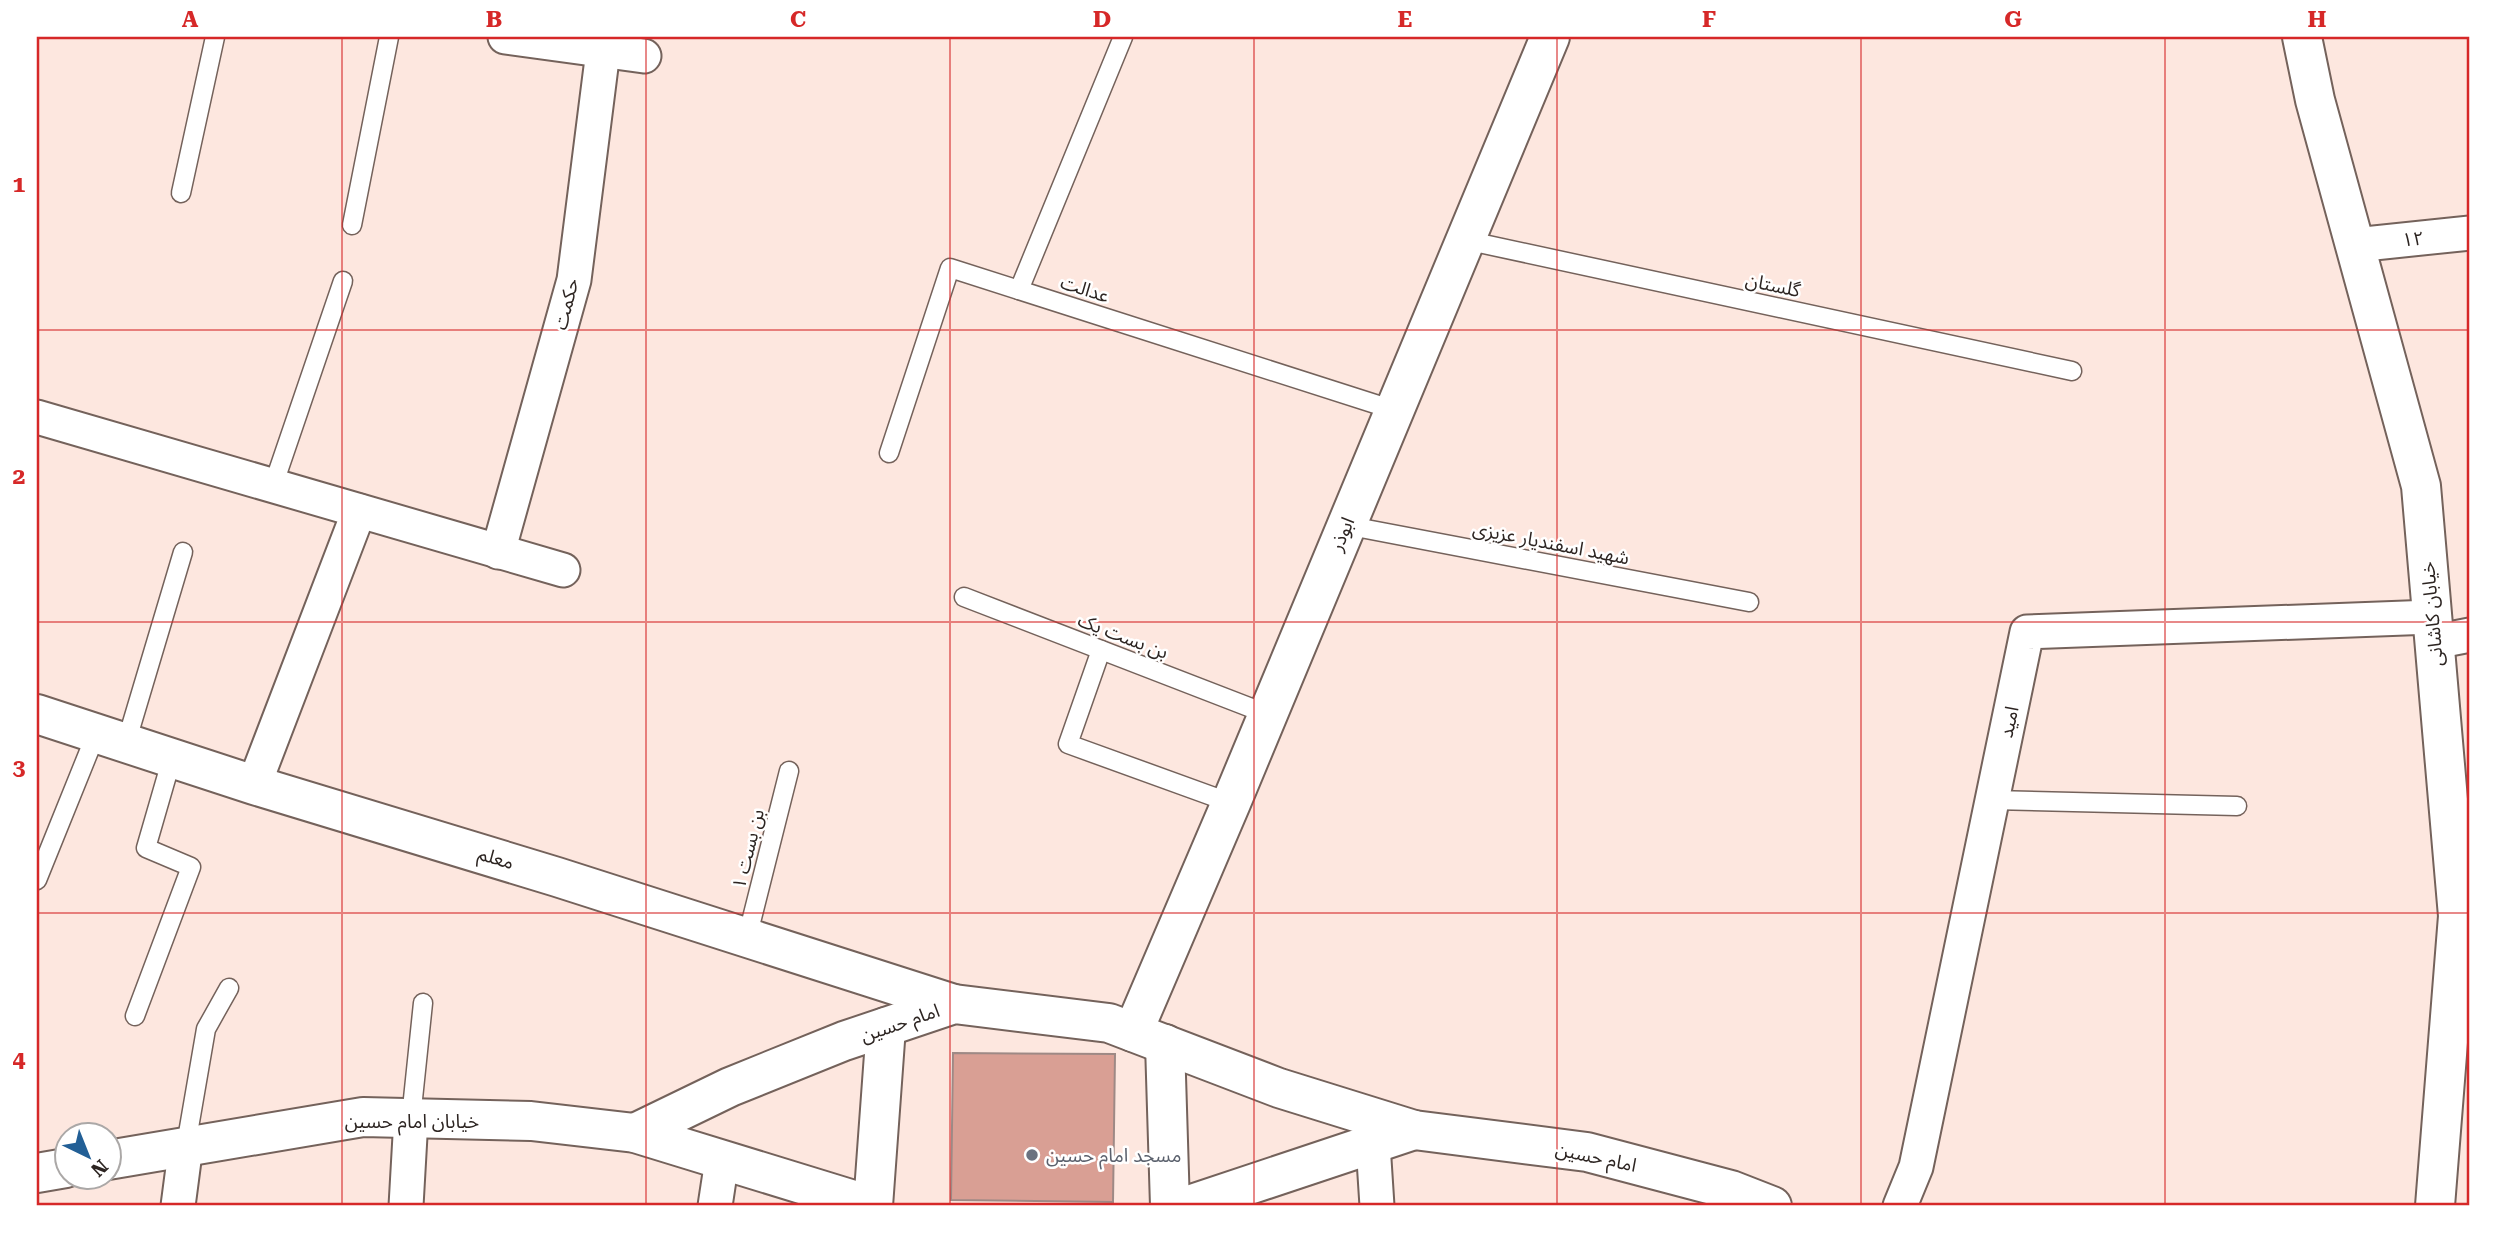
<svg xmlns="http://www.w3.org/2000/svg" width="2507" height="1243" font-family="'Roboto Serif','Noto Sans Arabic',serif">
  <rect width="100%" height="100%" fill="#fde7df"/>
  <polygon fill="#d99f94" stroke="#9e8985" stroke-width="2" points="953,1053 1115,1054 1113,1202 951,1200"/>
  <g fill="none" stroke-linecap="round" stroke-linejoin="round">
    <defs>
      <g id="lane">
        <polyline points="181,193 215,37"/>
        <polyline points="352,225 389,37"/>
        <polyline points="1465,240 2072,371"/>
        <polyline points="1019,290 1123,37"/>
        <polyline points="889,453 950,268 1394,410"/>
        <polyline points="273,486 343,281"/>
        <polyline points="1345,525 1749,602"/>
        <polyline points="964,597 1267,714"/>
        <polyline points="1101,650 1068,744 1231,803"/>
        <polyline points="126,743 183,552"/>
        <polyline points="1992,800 2237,806"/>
        <polyline points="37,880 96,734"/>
        <polyline points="747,938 789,771"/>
        <polyline points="135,1016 191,867 146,848 172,758"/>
        <polyline points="411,1118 423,1003"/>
        <polyline points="186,1145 206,1029 229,988"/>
      </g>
      <g id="street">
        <polyline points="505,37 644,56"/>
        <polyline points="2355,245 2470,233"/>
        <polyline points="37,417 563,570"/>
        <polyline points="498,552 574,280 603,51"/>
        <polyline points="2434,642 2470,635"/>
        <polyline points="254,785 359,511"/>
        <polyline points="1373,1144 1377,1206"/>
        <polyline points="178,1206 186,1145"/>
        <polyline points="406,1206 411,1118"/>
        <polyline points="715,1206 722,1160"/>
        <polyline points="1900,1206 1916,1167 2027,632 2432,617"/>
      </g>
      <g id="secondary">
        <polyline points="2302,37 2315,100 2421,486 2458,916 2435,1206"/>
        <polyline points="37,714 254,785 557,877 954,1004"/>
        <polyline points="1133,1032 1231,803 1550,37"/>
        <polyline points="1165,1044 1170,1206"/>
        <polyline points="635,1133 730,1087 844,1041 954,1004 1109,1023 1279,1088 1414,1130 1587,1152 1731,1190 1772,1206"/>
        <polyline points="108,1160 363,1117 531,1121 635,1133 873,1206"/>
        <polyline points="37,1173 66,1168"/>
        <polyline points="873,1206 886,1027"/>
        <polyline points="1186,1206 1414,1130"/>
      </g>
    </defs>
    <use href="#lane" stroke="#74625b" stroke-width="21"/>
    <use href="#street" stroke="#74625b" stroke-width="37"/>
    <use href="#secondary" stroke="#74625b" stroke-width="42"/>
    <use href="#lane" stroke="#fff" stroke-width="18"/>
    <use href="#street" stroke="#fff" stroke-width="33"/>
    <use href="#secondary" stroke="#fff" stroke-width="38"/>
  </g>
  <path fill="none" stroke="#d62828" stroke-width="2" stroke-opacity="0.55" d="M 342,37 L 342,1206M 646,37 L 646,1206M 950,37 L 950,1206M 1254,37 L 1254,1206M 1557,37 L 1557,1206M 1861,37 L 1861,1206M 2165,37 L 2165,1206M 37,330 L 2470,330M 37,622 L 2470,622M 37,913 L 2470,913"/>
  <circle fill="#6b7280" stroke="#fff" stroke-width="2.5" cx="1032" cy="1155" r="7"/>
  <g text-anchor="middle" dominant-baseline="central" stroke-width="5" stroke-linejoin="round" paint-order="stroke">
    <g font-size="19" fill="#2d2522" stroke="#fff">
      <text transform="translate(2413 239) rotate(-6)">۱۲</text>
      <text transform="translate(1773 285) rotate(12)">گلستان</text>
      <text transform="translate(1085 289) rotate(18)">عدالت</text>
      <text transform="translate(566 304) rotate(-76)">حکمت</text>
      <text transform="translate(1342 534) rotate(-67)">ابوذر</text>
      <text transform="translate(1551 543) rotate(11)">شهید اسفندیار عزیزی</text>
      <text transform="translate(2432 614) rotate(-95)">خیابان کاشانی</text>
      <text transform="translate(1123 636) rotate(21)">بن بست یک</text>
      <text transform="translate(2009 722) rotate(-78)">امید</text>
      <text transform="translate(748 849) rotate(-76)">بن بست ۱</text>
      <text transform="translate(496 858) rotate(17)">معلم</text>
      <text transform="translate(900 1023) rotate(-19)">امام حسین</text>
      <text x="412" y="1121">خیابان امام حسین</text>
      <text transform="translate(1596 1157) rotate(12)">امام حسین</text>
    </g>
    <g font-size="19" fill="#5b616d" stroke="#fff" text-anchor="start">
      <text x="1046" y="1155">مسجد امام حسین</text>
    </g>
  </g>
  <rect width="2507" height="1243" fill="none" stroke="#ffffff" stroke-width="77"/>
  <g transform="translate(88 1156) rotate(137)"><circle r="33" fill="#ffffff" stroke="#aba8a7" stroke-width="2"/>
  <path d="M0-5L12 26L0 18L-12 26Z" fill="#225f96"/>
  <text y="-10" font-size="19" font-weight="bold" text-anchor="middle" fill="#2d2522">N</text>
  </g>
  <rect x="38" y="38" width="2430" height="1166" fill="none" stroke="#d62828" stroke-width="2.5"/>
  <g font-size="23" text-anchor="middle" font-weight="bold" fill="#d62828">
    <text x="190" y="27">A</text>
    <text x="494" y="27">B</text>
    <text x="798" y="27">C</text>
    <text x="1102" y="27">D</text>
    <text x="1405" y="27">E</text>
    <text x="1709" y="27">F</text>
    <text x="2013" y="27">G</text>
    <text x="2317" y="27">H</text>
    <text x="19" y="192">1</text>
    <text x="19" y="484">2</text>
    <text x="19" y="775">3</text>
    <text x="19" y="1067">4</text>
  </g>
</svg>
